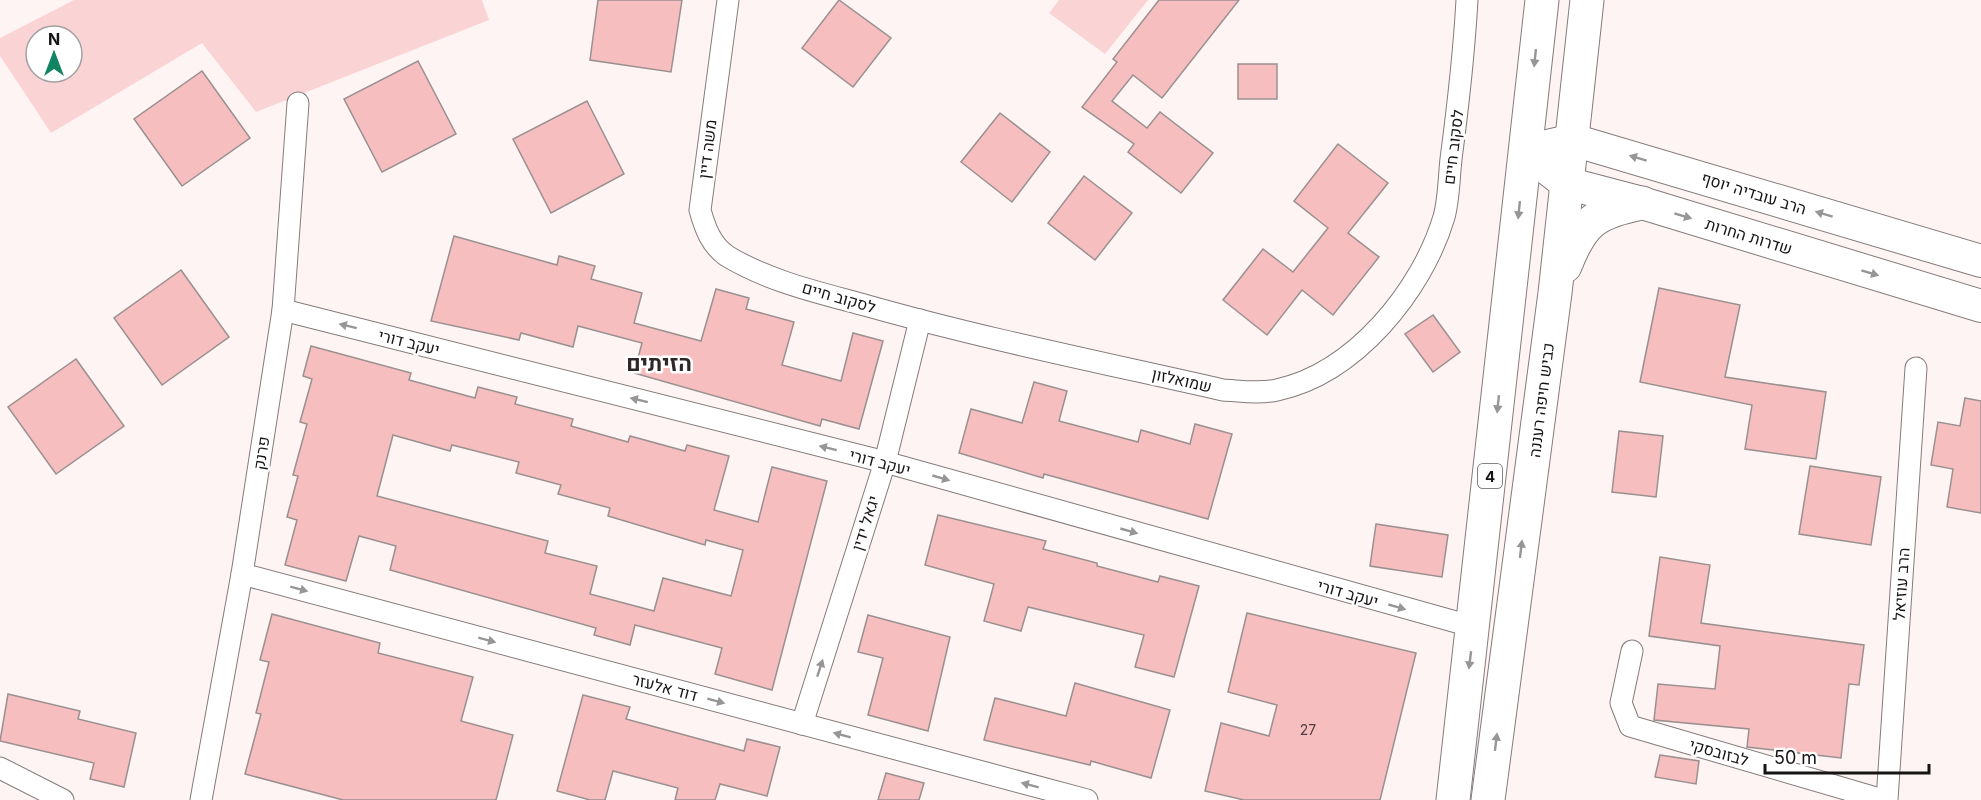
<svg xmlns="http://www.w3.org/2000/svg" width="1981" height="800" viewBox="0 0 1981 800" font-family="Inter,Heebo,sans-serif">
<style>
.green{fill:#fad4d5;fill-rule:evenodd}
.building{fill:#f7bec0;stroke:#9a9090;stroke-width:1.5;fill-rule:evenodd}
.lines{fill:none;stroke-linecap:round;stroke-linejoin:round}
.minor-casing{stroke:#847b7b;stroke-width:23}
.secondary-casing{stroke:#847b7b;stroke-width:34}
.trunk-casing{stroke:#847b7b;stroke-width:35}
.minor{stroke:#fff;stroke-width:21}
.secondary{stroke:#fff;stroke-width:32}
.trunk{stroke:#fff;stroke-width:33}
.oneway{fill:#979595}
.labels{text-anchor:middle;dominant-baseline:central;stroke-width:5;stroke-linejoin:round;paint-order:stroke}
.number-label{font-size:14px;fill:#4f3e3f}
.shield{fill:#fff;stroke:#5d5a5a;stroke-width:1.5}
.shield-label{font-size:15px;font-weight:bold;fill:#171414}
.street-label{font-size:16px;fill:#171414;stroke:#fff}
.district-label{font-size:22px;font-weight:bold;fill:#2f2727;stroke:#fff}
</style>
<rect width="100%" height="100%" fill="#fff4f4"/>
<!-- green -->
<g class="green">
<path d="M74,0h408l7,20 -233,92 -54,-69 -151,90 -51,-77v-18zM36,36h36v36h-36z"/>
<polygon points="1059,0 1148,0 1105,54 1049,13"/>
</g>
<!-- building -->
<g class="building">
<polygon points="598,0 682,0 671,72 590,60"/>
<polygon points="839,0 891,38 853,87 802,48"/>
<polygon points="1159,0 1239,0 1162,98 1133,75 1112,101 1147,128 1160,112 1213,153 1181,193 1128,152 1134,144 1082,107 1117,62 1113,59"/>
<polygon points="418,61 456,134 382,172 344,99"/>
<rect x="1238" y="64" width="39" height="35"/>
<polygon points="202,71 250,138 182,186 134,119"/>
<polygon points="587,101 624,174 551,213 513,139"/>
<polygon points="1000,113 1050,152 1012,202 961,162"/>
<polygon points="1338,144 1388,183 1348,233 1379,257 1333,315 1302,290 1267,335 1223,300 1263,249 1293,272 1328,228 1294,201"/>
<polygon points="1084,176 1132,213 1095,260 1048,223"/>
<polygon points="454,236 557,265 559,256 595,266 591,279 642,293 634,323 701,341 716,289 749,298 746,309 794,322 782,365 841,381 853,333 883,341 859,429 822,419 820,426 634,373 642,343 578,326 573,347 521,333 519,340 431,321"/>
<polygon points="181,270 229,337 162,385 114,318"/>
<polygon points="1659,288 1740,305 1725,377 1826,392 1816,459 1745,449 1752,405 1640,382"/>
<polygon points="1433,315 1460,352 1433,372 1405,334"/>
<path d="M311,346l100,27 -2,7 66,18 3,-11 39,10 -2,7 58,15 -2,7 57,16 2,-6 55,15 2,-6 42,11 -15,54 44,12 14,-55 55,14 -55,209 -57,-16 7,-26 -87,-23 -5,20 -36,-10 2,-7 -206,-58 6,-24 -37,-10 -13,45 -61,-16 12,-45 -10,-3 11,-41 -5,-1 14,-51 -7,-2 12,-43 -9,-3zM393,435l57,16 2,-6 67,17 -3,11 45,12 -3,9 52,14 -2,8 97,29 1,-5 37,10 -12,46 -68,-18 -9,33 -64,-17 7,-28 -52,-13 3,-12 -171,-45z"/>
<polygon points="76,359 124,426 56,474 8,407"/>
<polygon points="1034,382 1067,391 1059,421 1138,442 1141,430 1190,444 1195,424 1232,434 1208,519 1044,474 1043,478 959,453 971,409 1022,423"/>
<polygon points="1965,398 1981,401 1981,513 1947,507 1953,469 1931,465 1938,422 1960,426"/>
<polygon points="1619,431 1663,436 1656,497 1612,492"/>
<polygon points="1810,466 1881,477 1871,545 1799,534"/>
<polygon points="938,515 1046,541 1043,549 1097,563 1097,566 1158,582 1160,576 1199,586 1174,677 1135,667 1144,635 1028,607 1021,631 984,621 994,584 925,565"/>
<polygon points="1376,524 1448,535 1442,577 1370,566"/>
<polygon points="1660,557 1710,565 1701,623 1864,645 1859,685 1849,684 1841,758 1747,747 1749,729 1654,720 1658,684 1715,689 1720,646 1649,636"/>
<polygon points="1247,613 1416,653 1380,800 1244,800 1205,791 1221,723 1269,736 1277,705 1228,692"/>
<polygon points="272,614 380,643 378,653 473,677 461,721 513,735 496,800 343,800 245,774 261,714 256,713 269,662 260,660"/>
<polygon points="868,615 950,637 928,731 868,715 883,658 858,652"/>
<polygon points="1075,683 1170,710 1151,778 1091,761 1090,765 984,740 995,698 1066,716"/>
<polygon points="8,694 80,711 78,719 136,733 124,787 90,779 94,763 0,741"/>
<polygon points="583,695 630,707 626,719 692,737 744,751 747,739 780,747 767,796 720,784 715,800 675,800 678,788 613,771 605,800 590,800 557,791"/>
<polygon points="1660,755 1699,761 1696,784 1655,777"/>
<polygon points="886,773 924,783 919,800 878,800"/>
</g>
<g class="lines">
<!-- minor casing -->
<g class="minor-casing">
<g id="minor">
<path d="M728,0l-28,210c5,18 11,35 27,46 43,26 94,37 141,50 117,33 236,57 355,84 18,1 36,4 54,0 78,-17 145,-99 167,-173 5,-18 5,-40 7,-58 7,-53 13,-106 16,-159"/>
<polyline points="283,310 885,462 1474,627"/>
<polyline points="242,574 1087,800"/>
<polyline points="1632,651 1621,703 1630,726 1883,800"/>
<polyline points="802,724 885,462 920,320"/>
<polyline points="0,768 63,800"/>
<polyline points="201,800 242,574 283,310 298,103"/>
<polyline points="1887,800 1916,368"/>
</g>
</g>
<!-- secondary casing -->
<g class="secondary-casing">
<g id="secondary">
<polyline points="1547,146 1573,140 1981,261"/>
<polyline points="1526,152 1566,183 1642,203 1981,306"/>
</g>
</g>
<!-- trunk casing -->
<g class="trunk-casing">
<g id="trunk">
<path d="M1565,266c17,-44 30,-54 77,-63"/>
<polyline points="1453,800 1542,0"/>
<polyline points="1488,800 1555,293 1587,0"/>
</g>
</g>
<!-- minor -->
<use href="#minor" class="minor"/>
<!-- secondary -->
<use href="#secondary" class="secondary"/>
<!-- trunk -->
<use href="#trunk" class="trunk"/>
</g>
<!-- one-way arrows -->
<defs><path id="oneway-solid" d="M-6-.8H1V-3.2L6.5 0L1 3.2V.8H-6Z" transform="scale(1.5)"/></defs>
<g class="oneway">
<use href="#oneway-solid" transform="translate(1535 58) rotate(96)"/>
<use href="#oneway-solid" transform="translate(1638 158) rotate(-163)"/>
<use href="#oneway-solid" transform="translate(1519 210) rotate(96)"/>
<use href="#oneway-solid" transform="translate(1824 214) rotate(-163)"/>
<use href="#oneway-solid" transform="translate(1683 216) rotate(17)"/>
<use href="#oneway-solid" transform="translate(1870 273) rotate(17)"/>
<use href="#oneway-solid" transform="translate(348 326) rotate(-166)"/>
<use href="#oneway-solid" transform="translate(639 400) rotate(-166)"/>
<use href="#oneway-solid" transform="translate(1498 404) rotate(96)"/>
<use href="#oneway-solid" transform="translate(828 448) rotate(-166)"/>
<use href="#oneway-solid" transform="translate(941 478) rotate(16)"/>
<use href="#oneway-solid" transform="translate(1129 531) rotate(16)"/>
<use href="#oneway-solid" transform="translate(1521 549) rotate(-83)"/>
<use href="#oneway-solid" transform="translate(299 589) rotate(15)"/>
<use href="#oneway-solid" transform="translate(1397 607) rotate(16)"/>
<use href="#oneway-solid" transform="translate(487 640) rotate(15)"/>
<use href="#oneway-solid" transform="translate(1470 660) rotate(97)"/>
<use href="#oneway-solid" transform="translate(820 668) rotate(-72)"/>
<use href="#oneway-solid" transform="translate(716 701) rotate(15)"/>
<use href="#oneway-solid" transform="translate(842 735) rotate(-165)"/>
<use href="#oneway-solid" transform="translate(1496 742) rotate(-83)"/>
<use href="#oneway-solid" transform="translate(1030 785) rotate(-165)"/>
</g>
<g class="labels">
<!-- number labels -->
<g class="number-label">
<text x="1308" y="729">27</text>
</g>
<!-- shield labels -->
<rect class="shield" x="1478" y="464" width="24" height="24" rx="4.5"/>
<g class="shield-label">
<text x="1490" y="476">4</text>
</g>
<!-- street labels -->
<g class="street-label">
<text transform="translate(1453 147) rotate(-83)">לסקוב חיים</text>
<text transform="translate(707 149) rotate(-83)">משה דיין</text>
<text transform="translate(1754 193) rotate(17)">הרב עובדיה יוסף</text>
<text transform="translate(1749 236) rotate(17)">שדרות החרות</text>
<text transform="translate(839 297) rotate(16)">לסקוב חיים</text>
<text transform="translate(409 342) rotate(14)">יעקב דורי</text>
<text transform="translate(1182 380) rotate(13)">שמואלזון</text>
<text transform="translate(1541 400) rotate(-83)">כביש חיפה רעננה</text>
<text transform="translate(261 453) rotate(-81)">פרנק</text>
<text transform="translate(880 462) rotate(15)">יעקב דורי</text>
<text transform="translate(865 523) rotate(-72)">יגאל ידין</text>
<text transform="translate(1901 584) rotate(-86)">הרב עוזיאל</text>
<text transform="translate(1348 593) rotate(16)">יעקב דורי</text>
<text transform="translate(665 687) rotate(15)">דוד אלעזר</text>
<text transform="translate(1719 752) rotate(16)">לבזובסקי</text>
</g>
<!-- district labels -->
<g class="district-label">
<text x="659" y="363">הזיתים</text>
</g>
</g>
<!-- north arrow -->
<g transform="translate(54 54)"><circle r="28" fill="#ffffff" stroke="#a2a1a1" stroke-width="1.5"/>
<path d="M0-4.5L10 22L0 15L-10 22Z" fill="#128463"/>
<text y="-9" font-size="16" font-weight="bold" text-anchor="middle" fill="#171414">N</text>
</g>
<!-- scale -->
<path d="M1765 764v9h164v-9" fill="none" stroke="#171414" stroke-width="3"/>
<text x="1774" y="764" font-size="18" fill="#171414" stroke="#ffffff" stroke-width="4.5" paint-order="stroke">50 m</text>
</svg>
